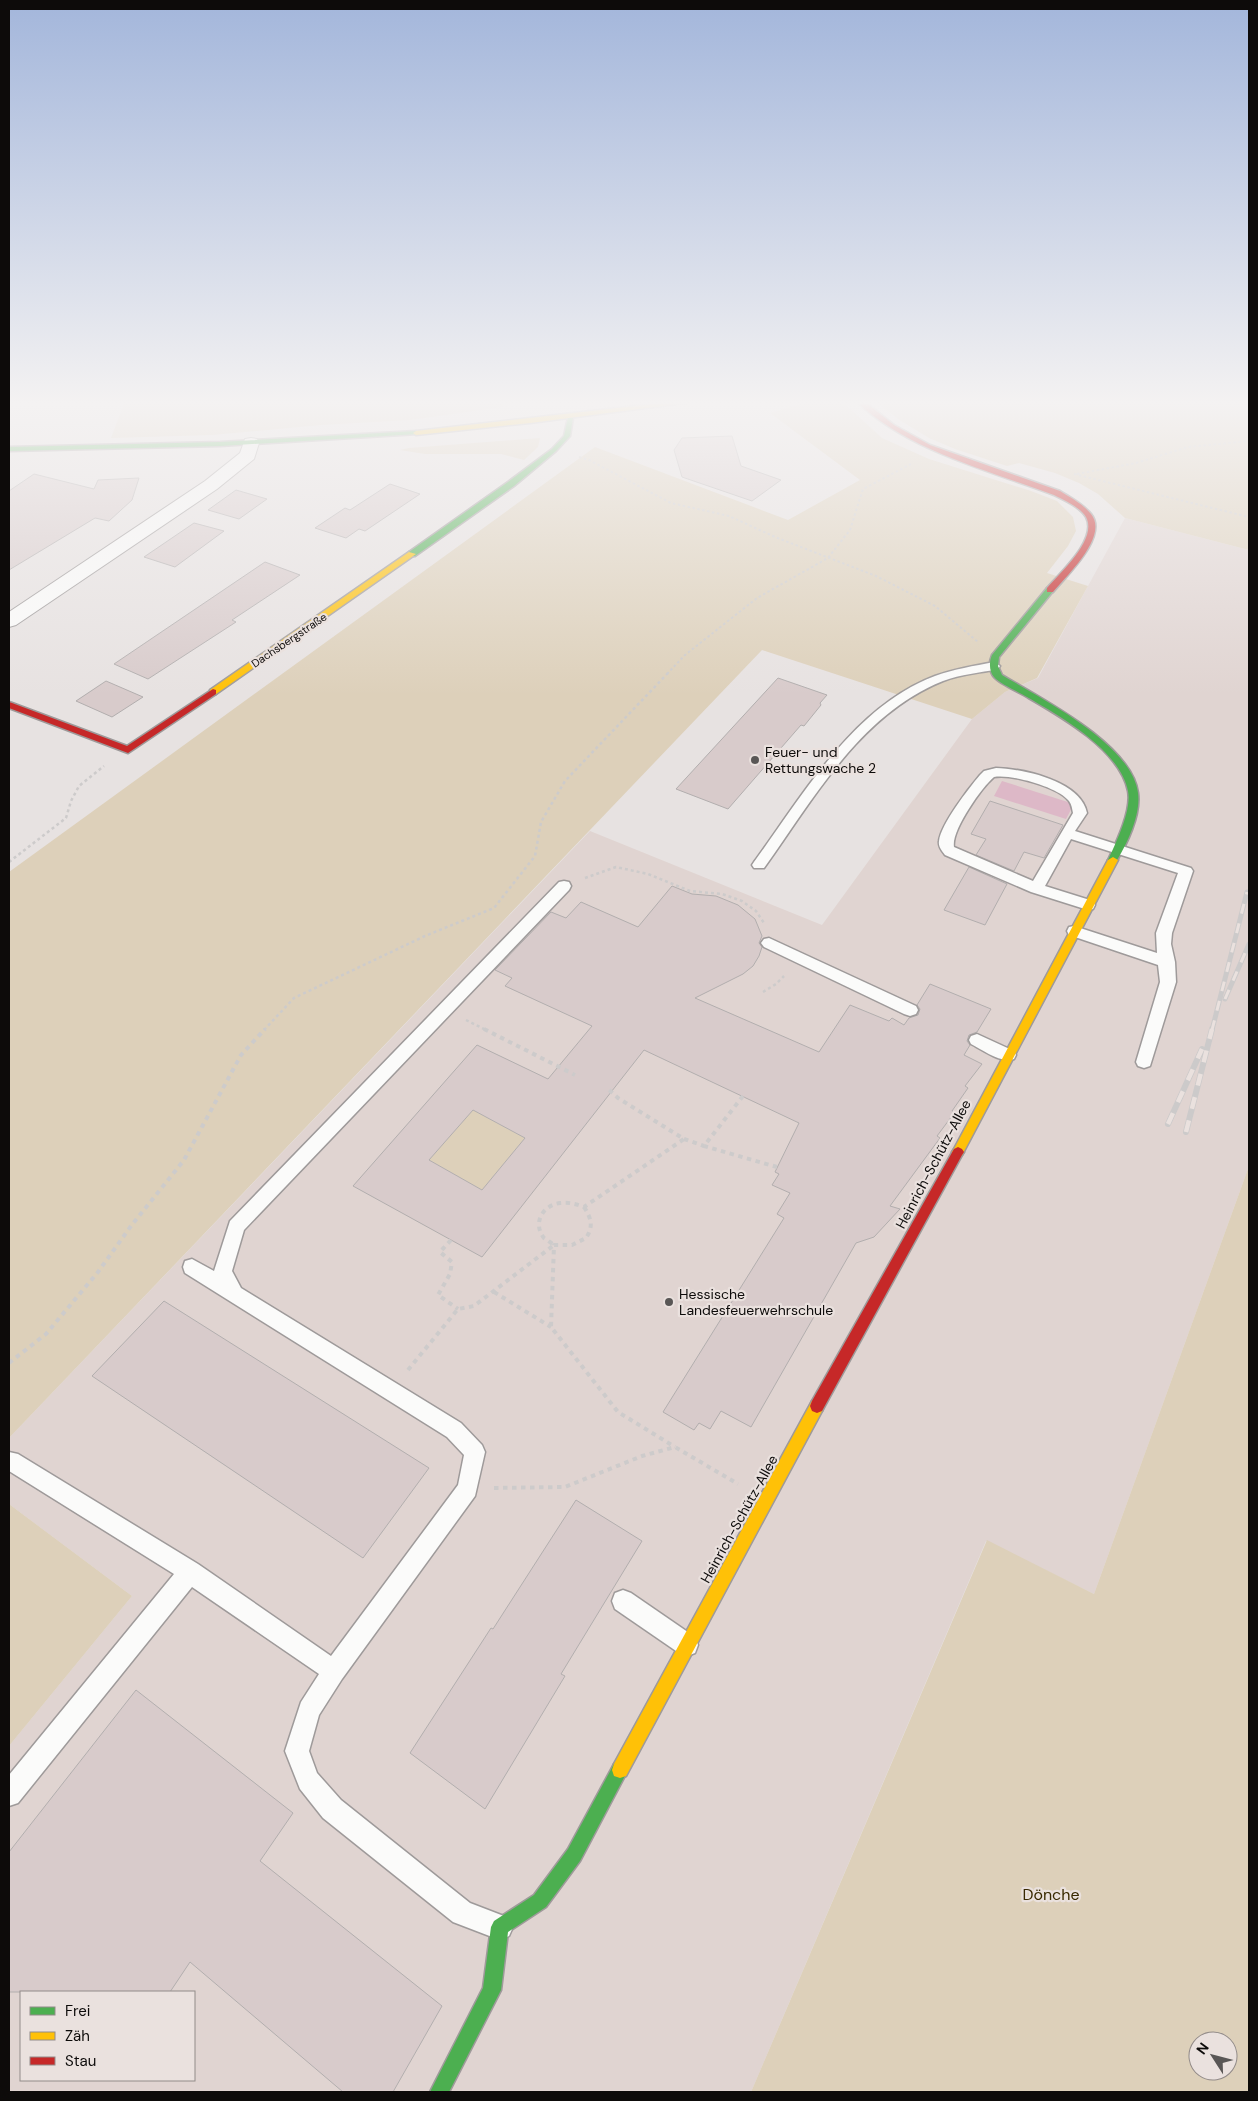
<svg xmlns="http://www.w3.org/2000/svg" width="1258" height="2101" viewBox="0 0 1258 2101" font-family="'DM Sans',sans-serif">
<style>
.built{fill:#e0d4d1;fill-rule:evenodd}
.green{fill:#ddd0ba;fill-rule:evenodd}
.water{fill:#ddb8c7}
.building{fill:#d8cbcb;stroke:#b2aeae;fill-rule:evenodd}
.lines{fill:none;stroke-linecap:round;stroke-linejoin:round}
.lane-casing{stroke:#9e9a9a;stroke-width:3}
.street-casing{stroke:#9e9a9a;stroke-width:2}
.fast-casing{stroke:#9e9a9a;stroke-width:3}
.slow-casing{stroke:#9e9a9a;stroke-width:3}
.jam-casing{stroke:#9e9a9a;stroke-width:3}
.path-far2{stroke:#cdcbcb;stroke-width:2;stroke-dasharray:2.5 2.5;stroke-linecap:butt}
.path-far1{stroke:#cdcbcb;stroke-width:2.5;stroke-dasharray:3 3;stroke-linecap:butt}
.path{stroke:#cdcbcb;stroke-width:4;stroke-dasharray:4.5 4.5;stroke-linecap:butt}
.lane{fill:#fbfbfa;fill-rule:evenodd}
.street{fill:#fbfbfa;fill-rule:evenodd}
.fast{fill:#4caf50;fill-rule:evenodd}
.slow{fill:#ffc107;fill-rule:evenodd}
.jam{fill:#c62828;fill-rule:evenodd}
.rail-far1-casing{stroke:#cccaca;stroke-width:5}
.rail-casing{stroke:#cccaca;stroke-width:6}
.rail-far1{stroke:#eae1de;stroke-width:3;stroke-dasharray:10;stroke-linecap:butt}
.rail{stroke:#eae1de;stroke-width:4.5;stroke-dasharray:12;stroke-linecap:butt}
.poi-dot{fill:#595655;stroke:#eae1de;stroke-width:2}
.labels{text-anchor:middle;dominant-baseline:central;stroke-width:4.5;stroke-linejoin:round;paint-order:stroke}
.far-street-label{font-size:11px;fill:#0d0b0a;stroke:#eae1de}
.poi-label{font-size:14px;fill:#0d0b0a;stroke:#eae1de;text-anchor:start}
.street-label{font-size:14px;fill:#0d0b0a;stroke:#eae1de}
.near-park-label{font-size:16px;fill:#382801;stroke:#eae1de}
</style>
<rect width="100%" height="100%" fill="#e7e2e1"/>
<!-- built -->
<path class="built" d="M1125,518l124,32v616l-155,428 -108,-53 -235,551h-742v-346l123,-150 -123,-92v-66l581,-607 232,94 150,-206 33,-27 33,-14zM21,1992h173v88h-173z"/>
<!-- green -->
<g class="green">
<polygon points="125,401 505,401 502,407 410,420 321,425 212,435 111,438"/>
<polygon points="812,401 839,402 847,406 882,438 929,459 1031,491 1057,501 1073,517 1076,531 1068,546 1047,573 1088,586 1037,678 1005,692 972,719 762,650 9,1438 9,872 595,447 788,520 860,480 770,413"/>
<polygon points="876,401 1249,401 1249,550 1125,518 1098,494 1079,483 1055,473 1019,463 1007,466 955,449 929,438 898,419"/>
<polygon points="540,438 538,447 524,460 501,454 425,454 400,450 409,448"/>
<polygon points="473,1110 525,1138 482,1190 429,1160"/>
<path d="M1249,1166v926h-498l236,-552 107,54zM1198,2041h30v30h-30z"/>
<polygon points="9,1504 132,1596 9,1746"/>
</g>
<!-- water -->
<polygon class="water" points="1002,781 1074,804 1066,819 994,796"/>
<!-- building -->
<g class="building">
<polygon points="732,436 741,466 781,480 752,501 682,477 674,450 682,438"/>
<polygon points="34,474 94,489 98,480 139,478 132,500 109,521 95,518 9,570 9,491"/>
<polygon points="390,484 420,494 365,531 359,529 346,538 315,528 345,508 350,510"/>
<polygon points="236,490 267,499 239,519 208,510"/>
<polygon points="194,523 224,531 175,567 144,557"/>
<polygon points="265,562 300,575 232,620 236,622 148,679 114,664"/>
<polygon points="778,678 827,695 820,703 821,705 804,726 801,725 728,809 676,789"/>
<polygon points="106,681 143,697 112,717 76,701"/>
<polygon points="990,801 1063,825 1044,858 1024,852 1014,871 976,855 986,839 971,834"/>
<polygon points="969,867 1007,884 985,925 944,910"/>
<path d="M672,886l20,8 24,2 22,9 17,14 7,17 -3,7 3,4 -3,9 -6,10 -10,8 -48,24 124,54 31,-47 39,16 3,-3 12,7 5,-7 9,-3 2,-6 -3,-4 13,-21 61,25 -14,23 -8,3 -2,6 3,4 -6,10 18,9 -17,22 3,2 -16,23 3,1 -18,24 3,2 -50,68 10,3 -26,28 -18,6 -105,184 -30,-16 -11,18 -11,-6 -5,7 -31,-18 121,-194 -7,-4 13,-21 -18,-8 7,-11 -4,-2 24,-49 -155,-73 -162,207 -129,-71 124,-141 71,34 44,-53 -87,-40 7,-8 -17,-8 56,-58 15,6 15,-16 57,25zM473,1110l52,28 -43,52 -53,-30z"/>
<polygon points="164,1301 429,1468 363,1558 92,1376"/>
<polygon points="576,1500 642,1541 561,1674 565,1676 485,1809 410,1753 491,1628 493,1629"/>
<polygon points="136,1690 293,1813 260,1861 442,2006 393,2092 343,2092 190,1962 170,1992 9,1992 9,1852"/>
</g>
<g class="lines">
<!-- lane casing -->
<g class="lane-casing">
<g id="lane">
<path d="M994,662l6,4 -2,3c-18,4 -37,5 -55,12 -83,33 -130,119 -179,187h-10l-2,-3 2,-3c49,-67 99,-155 181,-186 19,-7 39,-10 59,-14z"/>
<path d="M996,768c28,1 85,13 91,45l-12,18 116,37 2,3 -21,62 -1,11 4,18 1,20 -26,84 -6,2 -6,-2 -2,-4 24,-80 -2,-17 -89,-30 -2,-4 2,-4 5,-1 83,27 -1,-20 22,-60 -107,-34 -26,47 48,15 2,4 -2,4 -5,1 -57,-18 -86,-37c-3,-4 -7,-8 -6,-14 2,-17 30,-53 41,-66l4,-4zM994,777c18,-3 64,10 75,24 3,4 3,8 4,12l-40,68 -79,-34c-3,-16 27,-59 40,-70z"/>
<polygon points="564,881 569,882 571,886 569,890 244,1230 232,1271 241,1288 461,1423 482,1445 485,1452 475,1496 342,1679 319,1715 309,1751 317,1773 341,1800 470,1903 509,1918 513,1927 509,1936 500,1940 453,1922 323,1818 300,1789 285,1751 301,1702 319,1674 192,1587 18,1803 9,1806 9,1775 174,1574 9,1471 9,1452 18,1454 198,1564 331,1656 458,1485 464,1455 447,1437 185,1273 183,1267 185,1261 192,1259 214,1271 230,1221 559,882"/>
<polygon points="769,938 916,1006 918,1010 916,1014 910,1016 904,1014 764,947 761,943 764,939"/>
<path d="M977,1034l37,17 2,4 -2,4c-13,5 -31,-9 -43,-15l-2,-4 2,-4z"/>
<polygon points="623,1590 631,1593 695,1637 698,1645 695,1653 687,1656 679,1653 615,1609 612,1601 615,1593"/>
</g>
</g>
<!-- street casing -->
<g class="street-casing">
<polygon id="street" points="251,438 257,439 259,443 254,459 217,489 16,625 9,627 9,612 205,481 240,453 245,439"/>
</g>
<!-- fast casing -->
<g class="fast-casing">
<g id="fast">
<polygon points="568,417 573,418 570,436 556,451 514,486 415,556 409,556 409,552 508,482 552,449 564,436"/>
<polygon points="416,431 418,432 418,434 220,446 9,451 9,447 220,442"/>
<path d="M1047,588l7,2 -55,67 -1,9 4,9c38,23 130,69 136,118 3,22 -11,51 -22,69l-3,1 -5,-3c8,-17 24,-50 20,-69 -8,-41 -68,-75 -101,-94 -8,-5 -27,-13 -33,-20 -5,-6 -5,-15 -2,-22z"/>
<polygon points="620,1762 626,1764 628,1770 580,1861 546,1907 508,1932 501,1990 449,2092 430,2092 483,1988 491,1927 494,1921 534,1895 568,1849 614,1764"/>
</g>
</g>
<!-- slow casing -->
<g class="slow-casing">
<g id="slow">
<polygon points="678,401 700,401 530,423 416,435 413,433 416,431"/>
<polygon points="409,552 416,554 216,694 210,694 210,690"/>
<polygon points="1113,857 1118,860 962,1155 958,1157 954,1155 952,1152 954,1149 1108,860"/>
<polygon points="817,1399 822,1401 824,1406 822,1411 626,1776 620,1778 614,1776 612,1770 614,1764 812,1401"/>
</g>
</g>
<!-- jam casing -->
<g class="jam-casing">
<g id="jam">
<path d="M856,401h8l30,24 36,20 130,46c11,7 23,13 31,23 18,22 -24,61 -38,78h-6v-4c14,-16 51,-49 39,-71 -6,-10 -22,-17 -32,-22 -66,-25 -146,-44 -198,-94z"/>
<polygon points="213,689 216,690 216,694 128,753 9,708 9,702 12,703 127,746"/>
<polygon points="958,1147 962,1149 964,1152 962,1155 822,1411 817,1413 812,1411 810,1406 812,1401 954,1149"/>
</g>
</g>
<!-- path-far2 -->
<g class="path-far2">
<polyline points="579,457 589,460 671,503 729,516 775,537 876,576 935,606 978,642"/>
<polyline points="1074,474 1249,517"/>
<polyline points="1077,474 1136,463 1188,447 1249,441"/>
<polyline points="667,674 685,655 757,598 828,558 850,530 863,489 911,464"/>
</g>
<!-- path-far1 -->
<g class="path-far1">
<polyline points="9,862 66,818 71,801 79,786 104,766"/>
<polyline points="585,878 616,867 648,874 690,891 722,894 742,901 756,911 764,923"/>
<polyline points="763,992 776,984 784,976"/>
<polyline points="466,1020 486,1030"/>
<polyline points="264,1030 294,998 425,936 494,908 535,856 541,822 565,781 668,673"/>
</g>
<!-- path -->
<g class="path">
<polyline points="484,1029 575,1075"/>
<polyline points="743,1096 704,1146 777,1167"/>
<polyline points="684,1139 704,1146"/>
<path d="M584,1207c7,11 10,19 2,31l-14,7h-18l-3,82 67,85 57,35"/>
<polyline points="451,1240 440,1252 452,1262 450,1274 438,1295 458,1309"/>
<polyline points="494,1292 551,1327"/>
<polyline points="9,1363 46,1334 98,1272 131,1226 184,1160 241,1055 265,1029"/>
<path d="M408,1370l50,-61 16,-3 80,-61c-3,-2 -7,-5 -10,-7 -12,-15 -1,-33 16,-35 9,-1 16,1 24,4l100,-68 -66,-41 -10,-9"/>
<polyline points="494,1488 565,1487 642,1456 675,1447 738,1484"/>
</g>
<!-- lane -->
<use href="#lane" class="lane"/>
<!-- street -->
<use href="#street" class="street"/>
<!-- fast -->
<use href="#fast" class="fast"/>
<!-- slow -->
<use href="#slow" class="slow"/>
<!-- jam -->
<use href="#jam" class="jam"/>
<!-- rail-far1 casing -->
<g class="rail-far1-casing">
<g id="rail-far1">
<polyline points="1225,999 1249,944"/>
<polyline points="1212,1030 1247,892"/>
</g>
</g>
<!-- rail casing -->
<g class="rail-casing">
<g id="rail">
<polyline points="1168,1124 1202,1049"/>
<polyline points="1186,1132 1212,1029"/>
</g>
</g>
<!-- rail-far1 -->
<use href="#rail-far1" class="rail-far1"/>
<!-- rail -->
<use href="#rail" class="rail"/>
</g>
<!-- sky -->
<linearGradient id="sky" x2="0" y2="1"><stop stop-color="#a3b6db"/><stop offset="0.58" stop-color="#f4f2f2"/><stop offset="1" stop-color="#f4f2f2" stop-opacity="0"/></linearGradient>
<rect width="1258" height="695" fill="url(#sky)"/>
<!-- markers -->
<g class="poi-dot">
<circle cx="755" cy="760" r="5"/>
<circle cx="669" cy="1302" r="5"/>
</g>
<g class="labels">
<!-- far-street labels -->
<g class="far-street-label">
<text transform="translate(289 640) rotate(-34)">Dachsbergstraße</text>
</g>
<!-- poi labels -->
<g class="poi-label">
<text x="765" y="752">Feuer- und<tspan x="765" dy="16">Rettungswache 2</tspan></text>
<text x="679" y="1294">Hessische<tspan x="679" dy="16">Landesfeuerwehrschule</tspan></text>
</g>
<!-- street labels -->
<g class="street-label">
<text transform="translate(933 1164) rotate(-62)">Heinrich-Schütz-Allee</text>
<text transform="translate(739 1519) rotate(-61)">Heinrich-Schütz-Allee</text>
</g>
<!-- near-park labels -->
<g class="near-park-label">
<text x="1051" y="1894">Dönche</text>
</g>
</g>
<!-- border -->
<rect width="1258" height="2101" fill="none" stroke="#0d0b0a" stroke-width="20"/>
<!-- legend -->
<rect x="20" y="1991" width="175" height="90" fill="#eae1de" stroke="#928b89"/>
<rect x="30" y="2007" width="25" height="8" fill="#4caf50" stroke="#928b89"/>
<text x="65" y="2016" font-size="15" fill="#0d0b0a">Frei</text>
<rect x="30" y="2032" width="25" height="8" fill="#ffc107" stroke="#928b89"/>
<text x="65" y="2041" font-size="15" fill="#0d0b0a">Zäh</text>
<rect x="30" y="2057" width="25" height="8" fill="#c62828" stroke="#928b89"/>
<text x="65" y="2066" font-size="15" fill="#0d0b0a">Stau</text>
<!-- north arrow -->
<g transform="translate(1213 2056) rotate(306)"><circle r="24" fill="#eae1de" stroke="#928b89"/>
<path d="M0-4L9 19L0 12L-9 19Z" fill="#595655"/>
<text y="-8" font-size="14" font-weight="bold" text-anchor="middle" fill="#0d0b0a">N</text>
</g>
</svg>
